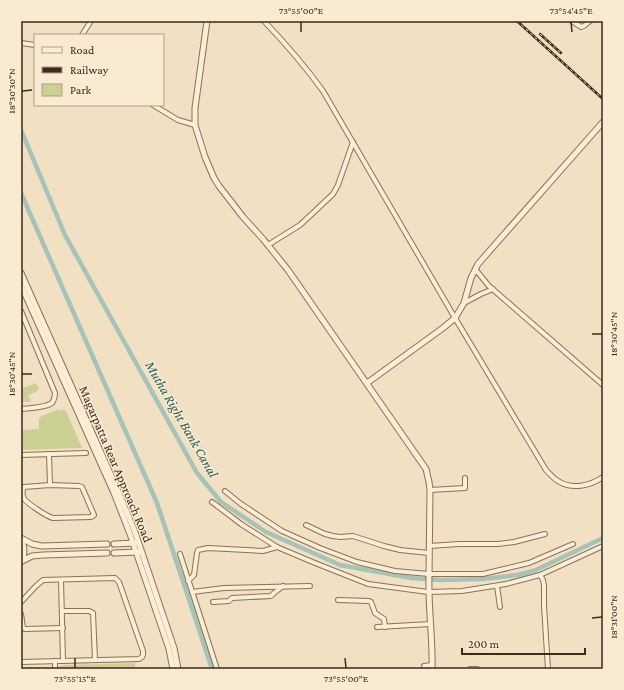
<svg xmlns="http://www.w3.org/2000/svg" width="624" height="690" viewBox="0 0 624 690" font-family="'Crimson Pro',serif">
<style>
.green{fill:#cdd095}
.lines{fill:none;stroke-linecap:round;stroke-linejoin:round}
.canal{stroke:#a5c3b8;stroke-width:4.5}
.minor-casing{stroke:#8c7058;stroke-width:6}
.tertiary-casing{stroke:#8c7058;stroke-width:7}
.minor{stroke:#fbeed6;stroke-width:4}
.tertiary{stroke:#fbeed6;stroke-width:5}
.rail-casing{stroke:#3b2a1d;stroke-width:2.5}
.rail{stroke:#f8ebd2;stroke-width:1;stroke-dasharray:3;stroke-linecap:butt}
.ticks{fill:none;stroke:#3b2a1d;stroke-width:1.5}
.labels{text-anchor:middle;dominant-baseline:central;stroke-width:3;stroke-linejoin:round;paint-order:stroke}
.street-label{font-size:13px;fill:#3b2a1d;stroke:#f8ebd2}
.water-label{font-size:14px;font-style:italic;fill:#2b5c56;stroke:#f8ebd2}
.neatline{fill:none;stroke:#3b2a1d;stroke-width:1.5}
.ticks-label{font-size:10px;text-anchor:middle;fill:#3b2a1d}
</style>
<rect width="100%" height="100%" fill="#f1e0c2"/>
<!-- green -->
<g class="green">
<polygon points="36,383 39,388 36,392 28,395 31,402 21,402 21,389"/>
<polygon points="59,409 60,411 64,409 65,411 66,411 82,448 21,450 21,430 39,429 39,418 42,416"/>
<polygon points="135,663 135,669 58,669 58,667 64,665"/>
</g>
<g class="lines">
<!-- canal -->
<g class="canal">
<polyline points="21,130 65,235 197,473 221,502 266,532 340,565 411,578 440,580 482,579 518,575 536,570 603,538"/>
<polyline points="21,193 157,503 212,669"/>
</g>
<!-- minor casing -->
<g class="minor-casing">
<g id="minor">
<path d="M264,21c21,22 41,45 59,70l132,227 91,152c4,4 7,8 12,11 14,9 32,5 45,-4"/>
<polyline points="572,21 581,27 584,26 590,21"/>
<polyline points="82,35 91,21"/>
<polyline points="21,43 35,45"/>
<polyline points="153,105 178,120 195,125"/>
<polyline points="268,245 300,225 314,212 333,194 338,185 353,142"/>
<polyline points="475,269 489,286 603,385"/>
<polyline points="464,303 481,294 493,289"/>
<path d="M21,311l34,82c0,4 -1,7 -3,10 -7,5 -23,5 -31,6"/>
<polyline points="49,454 50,485"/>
<polyline points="21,455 86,453"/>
<path d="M50,485l29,1 3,1 12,28 -3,2 -38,1c-7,-2 -23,-13 -28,-18 -3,-4 -3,-9 -1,-13z"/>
<polyline points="430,490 465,488 465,478"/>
<polyline points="225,491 241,504 282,531 320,548 357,562 395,571 429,574 483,574 529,563 573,544"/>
<polyline points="212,502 241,524 277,547 315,563 368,584 428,592 462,591 506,584 540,575 603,546"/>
<polyline points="306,525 325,534 333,536 340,537 353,536 384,546 400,550 429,553"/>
<polyline points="429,546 459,544 498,544 514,542 545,534"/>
<polyline points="180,554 217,669"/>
<polyline points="540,575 543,580 544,586 544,606 548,669"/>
<polyline points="61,580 63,661"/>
<polyline points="188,581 194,575 197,553 198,550 208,548 263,551 277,547"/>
<polyline points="497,586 500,607"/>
<polyline points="192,592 224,588 310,586"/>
<polyline points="338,600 369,601 371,602 375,613 384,619 385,627"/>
<polyline points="21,602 36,586 43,580 115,578 119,582 143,651 143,655 142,657 139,659 21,662"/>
<polyline points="213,602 229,601 232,598 271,596 274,593 283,586"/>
<polyline points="62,611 89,611 93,613 95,660"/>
<polyline points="21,614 23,628 25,629 63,628"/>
<polyline points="377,627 431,624"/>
<polyline points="55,661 55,669"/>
<polyline points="424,666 432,665"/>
<polyline points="470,669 477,669"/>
</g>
</g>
<!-- tertiary casing -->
<g class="tertiary-casing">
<g id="tertiary">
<path d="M207,21l-12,87v17l10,32 9,21 5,8 24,31 20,22 25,31 138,199 3,13 1,8 -1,87c-1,31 4,61 3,92"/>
<polyline points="21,273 118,491 135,532 174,648 178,669"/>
<polyline points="21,285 114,493 130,534 169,649 173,669"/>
<polyline points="367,383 443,328 455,318 464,303 471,278 478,264 603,122"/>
<polyline points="21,538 32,544 42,546 107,544"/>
<path d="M21,539c4,8 4,14 1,22"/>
<polyline points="114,544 135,543"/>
<polyline points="114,553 138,552"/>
<polyline points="22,561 32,556 43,555 107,553"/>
</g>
</g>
<!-- minor -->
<use href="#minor" class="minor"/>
<!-- tertiary -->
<use href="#tertiary" class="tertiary"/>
<!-- rail casing -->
<g class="rail-casing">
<g id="rail">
<polyline points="517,21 603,99"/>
<polyline points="540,34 561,53"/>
</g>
</g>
<!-- rail -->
<use href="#rail" class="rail"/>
</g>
<!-- ticks -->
<path class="ticks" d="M301,22v10M571,22l1,10M22,91l10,-1M592,334h10M22,374h10M592,618l10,-1M75,658v10M345,658l1,10"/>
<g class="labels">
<!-- street labels -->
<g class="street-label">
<text transform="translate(116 464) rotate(67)">Magarpatta Rear Approach Road</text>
</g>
<!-- water labels -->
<g class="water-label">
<text transform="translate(182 419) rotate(60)">Mutha Right Bank Canal</text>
</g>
</g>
<!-- border -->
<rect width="624" height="690" fill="none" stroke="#f8ebd2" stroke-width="44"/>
<!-- legend -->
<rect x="34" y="34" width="130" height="72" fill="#f8ebd2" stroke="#ac9e8a"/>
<rect x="42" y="47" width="20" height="6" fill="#fbeed6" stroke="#ac9e8a"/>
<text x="70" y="54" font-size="12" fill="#3b2a1d">Road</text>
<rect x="42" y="67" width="20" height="6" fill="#3b2a1d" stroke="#ac9e8a"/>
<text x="70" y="74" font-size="12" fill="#3b2a1d">Railway</text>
<rect x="42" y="84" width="20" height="12" fill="#cdd095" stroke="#ac9e8a"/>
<text x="70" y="94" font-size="12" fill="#3b2a1d">Park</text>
<!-- scale -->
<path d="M462 648v6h123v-6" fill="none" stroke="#3b2a1d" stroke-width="2"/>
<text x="468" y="648" font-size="12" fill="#3b2a1d" stroke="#f8ebd2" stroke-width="3" paint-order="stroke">200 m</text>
<rect x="22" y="22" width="580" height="646" class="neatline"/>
<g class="ticks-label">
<text x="301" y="14">73°55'00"E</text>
<text x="571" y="14">73°54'45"E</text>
<text transform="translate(11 91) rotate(-90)" y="4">18°30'30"N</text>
<text transform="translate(613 334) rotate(-90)" y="4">18°30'45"N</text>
<text transform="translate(11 374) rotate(-90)" y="4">18°30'45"N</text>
<text transform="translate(613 617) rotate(-90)" y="4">18°31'00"N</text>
<text x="75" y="682">73°55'15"E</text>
<text x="346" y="682">73°55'00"E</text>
</g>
</svg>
